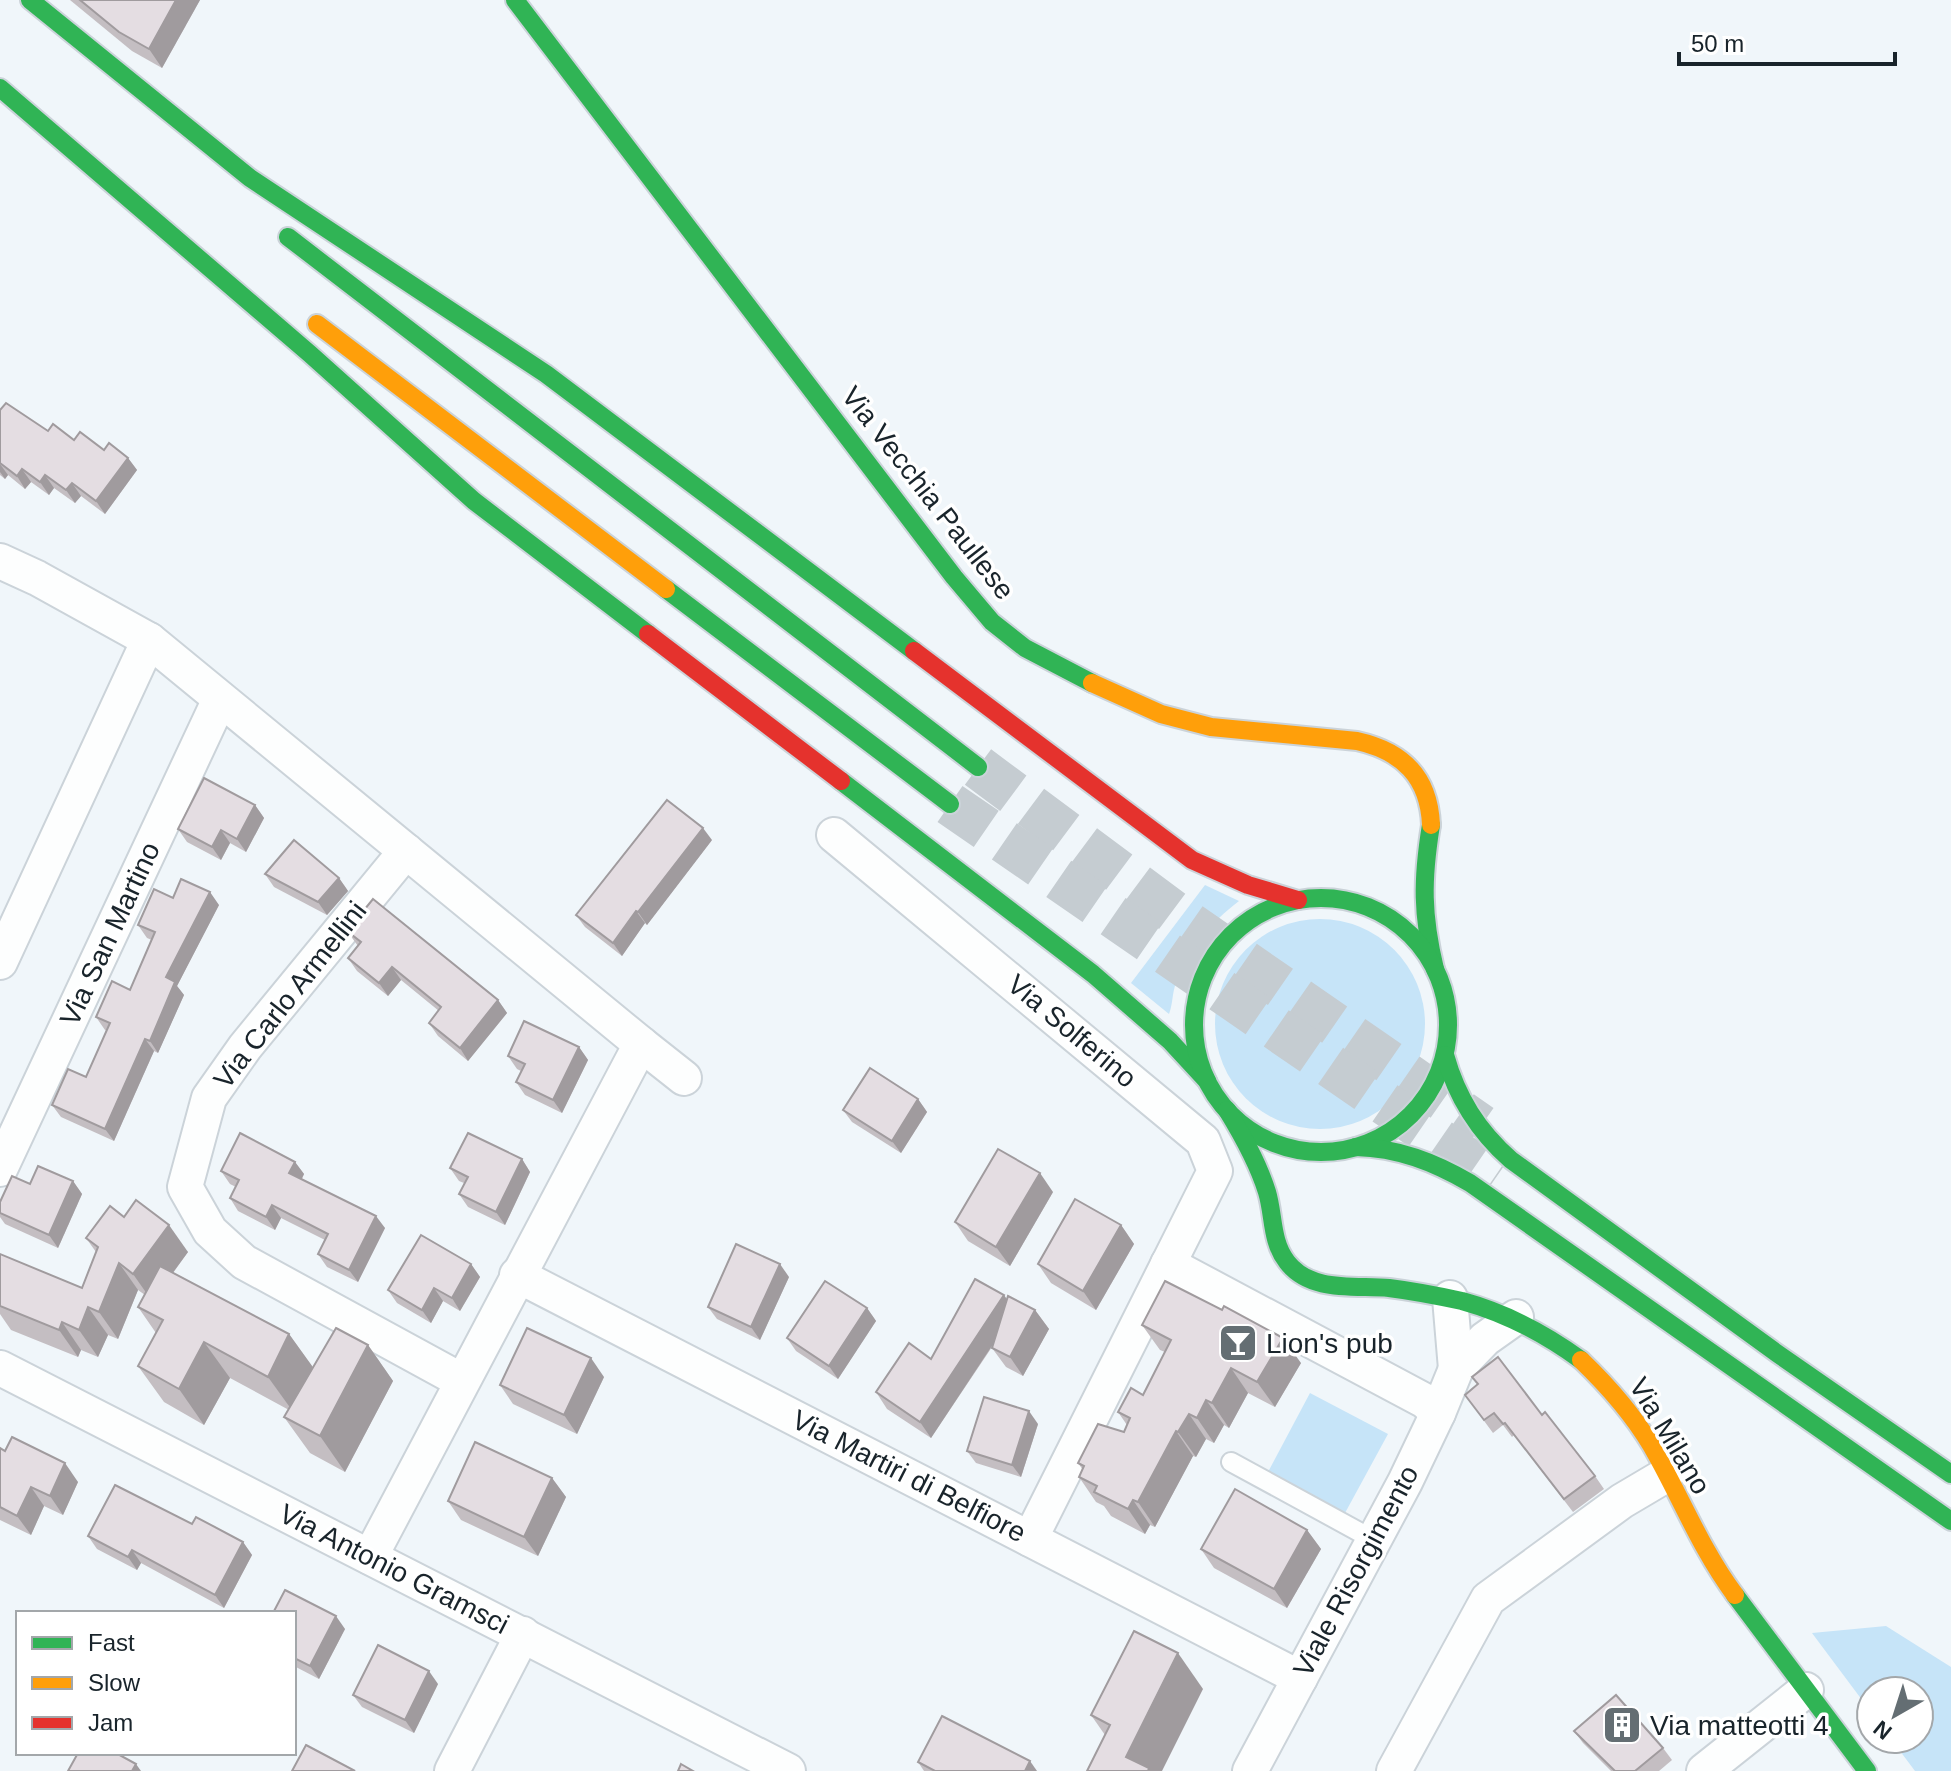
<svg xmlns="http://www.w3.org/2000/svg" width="1951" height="1771" viewBox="0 0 1951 1771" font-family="Helvetica,sans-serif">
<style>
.green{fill:#c6e4f8}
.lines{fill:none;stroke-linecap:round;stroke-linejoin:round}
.highway-tunnel{stroke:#c5ccd1;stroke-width:44;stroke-dasharray:44 22;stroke-linecap:butt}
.lane-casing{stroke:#cbd3d9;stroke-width:22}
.street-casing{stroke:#cbd3d9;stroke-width:38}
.fast-casing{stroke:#cbd3d9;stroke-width:22}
.slow-casing{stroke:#cbd3d9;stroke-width:22}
.jam-casing{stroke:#cbd3d9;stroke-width:22}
.lane{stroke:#fdfefe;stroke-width:18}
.street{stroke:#fdfefe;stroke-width:34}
.fast{stroke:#30b455;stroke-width:18}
.slow{stroke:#ff9f0a;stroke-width:18}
.jam{stroke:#e5322d;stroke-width:18}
.wall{fill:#c4bec2}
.shaded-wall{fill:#a09b9e}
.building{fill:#e4dde2;stroke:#a09b9e;stroke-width:2}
.labels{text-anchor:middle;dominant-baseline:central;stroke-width:7;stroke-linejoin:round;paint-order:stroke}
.street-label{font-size:28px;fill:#19242b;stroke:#fff}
.poi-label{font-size:28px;fill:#19242b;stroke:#fff;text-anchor:start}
</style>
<rect width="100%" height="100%" fill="#f0f6fa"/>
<!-- green -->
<g class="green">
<path d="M1205,885l34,16c-29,22 -50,47 -63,82 -4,10 -3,21 -7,31l-38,-31z"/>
<circle cx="1320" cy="1024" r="105"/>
<polygon points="1310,1393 1388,1434 1345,1513 1268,1472"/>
<polygon points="1886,1626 1951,1667 1951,1771 1915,1771 1891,1739 1919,1739 1919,1691 1871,1691 1871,1712 1812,1633"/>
</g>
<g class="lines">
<!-- highway-tunnel -->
<g class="highway-tunnel">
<polyline points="978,767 1181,918 1481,1126"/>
<polyline points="950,804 1495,1179"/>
</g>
<!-- lane casing -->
<g class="lane-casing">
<polyline id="lane" points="1231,1462 1374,1540"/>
</g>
<!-- street casing -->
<g class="street-casing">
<g id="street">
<polyline points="0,561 37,578 149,640 641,1044 370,1557"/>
<polyline points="834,835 1203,1141 1215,1171 1030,1539"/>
<polyline points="406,851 245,1047 209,1098 185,1187 210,1231 244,1262 462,1381"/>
<polyline points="0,962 149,640"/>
<polyline points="641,1044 684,1078"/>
<polyline points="0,1169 220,699"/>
<polyline points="1168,1264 1425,1401 1438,1413"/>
<polyline points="517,1275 1300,1678"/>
<polyline points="1450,1298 1456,1369"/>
<polyline points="0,1368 788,1771"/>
<polyline points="452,1771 523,1634"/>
<polyline points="1250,1771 1405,1482 1438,1413 1456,1369 1485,1339 1516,1317"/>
<polyline points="1394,1771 1488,1599 1622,1501 1666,1475"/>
<polyline points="1704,1771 1806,1690"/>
</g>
</g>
<!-- fast casing -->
<g class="fast-casing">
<g id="fast">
<polyline points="30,0 250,178 546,374 914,651"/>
<polyline points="515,0 954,577 992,622 1025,648 1092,683"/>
<polyline points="0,88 310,354 474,501 648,634"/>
<polyline points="288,237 978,767"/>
<polyline points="666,589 950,804"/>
<polyline points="841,781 1093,974 1170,1041 1207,1081"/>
<path d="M1431,825c-9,55 -9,90 4,144"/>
<circle cx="1321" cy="1025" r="127"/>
<path d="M1445,1055c12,43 33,76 66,105l267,194 173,120"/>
<path d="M1227,1110c16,26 31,53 40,82 7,23 4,50 20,70 24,31 68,23 102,26 24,3 50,8 73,13 44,12 82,32 119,59"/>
<path d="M1356,1147c42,1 78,15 114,36l481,338"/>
<polyline points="1735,1595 1867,1771"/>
</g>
</g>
<!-- slow casing -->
<g class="slow-casing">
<g id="slow">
<polyline points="317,324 666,589"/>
<path d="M1092,683l69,31 50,13 146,14c45,10 72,36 74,84"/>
<path d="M1581,1360c27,26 51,53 70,85 29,50 49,103 84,150"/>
</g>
</g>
<!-- jam casing -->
<g class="jam-casing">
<g id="jam">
<polyline points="648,634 841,781"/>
<polyline points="914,651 1192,860 1248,885 1298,900"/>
</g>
</g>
<!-- lane -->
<use href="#lane" class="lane"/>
<!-- street -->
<use href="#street" class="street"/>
<!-- fast -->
<use href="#fast" class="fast"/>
<!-- slow -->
<use href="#slow" class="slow"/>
<!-- jam -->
<use href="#jam" class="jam"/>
</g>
<!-- wall -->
<g class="wall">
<polygon points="70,0 200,0 162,68 132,51"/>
<polygon points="0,410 48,431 128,458 137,470 105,514 81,496 75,503 54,488 49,495 31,482 25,489 8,475 5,479 0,475"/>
<polygon points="255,805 264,818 246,852 230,843 221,860 187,842 178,829"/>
<polygon points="712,840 647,925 645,923 622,956 585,927 576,915"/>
<polygon points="265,874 339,878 348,891 327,915 274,887"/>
<polygon points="173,898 219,905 177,986 184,995 158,1053 154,1051 114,1141 61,1117 52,1105 86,1077 107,1031 105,1030 96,1017 130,990 152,940 147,938 138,925"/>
<polygon points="347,931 498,1000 507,1013 468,1061 438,1036 429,1023 439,1011 401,980 388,996 357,971 348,958 358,946"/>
<polygon points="579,1047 588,1060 562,1113 525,1095 516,1082 521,1071 517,1069 508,1056"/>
<polygon points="918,1099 927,1112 901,1153 852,1122 843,1110"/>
<polygon points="522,1159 530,1172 505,1225 468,1207 459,1194 464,1183 459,1181 450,1168"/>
<polygon points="295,1162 304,1174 302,1179 385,1228 358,1282 327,1267 318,1254 325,1240 281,1218 275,1230 238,1211 230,1198 236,1187 230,1184 221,1171"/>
<polygon points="73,1181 82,1194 58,1248 5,1224 0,1217 0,1202 30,1184"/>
<polygon points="1053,1192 1010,1266 968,1241 955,1222"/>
<polygon points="124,1217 188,1252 173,1273 289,1334 313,1368 368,1345 393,1381 345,1472 310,1453 284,1417 289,1410 230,1378 204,1425 164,1402 138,1366 156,1333 138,1307 145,1295 138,1290 118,1339 108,1335 98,1357 81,1350 78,1357 11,1330 0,1314 0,1254 82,1288 96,1252 86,1238"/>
<polygon points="1121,1225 1134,1244 1096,1310 1051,1283 1038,1264"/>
<polygon points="471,1264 480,1277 460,1311 443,1301 431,1323 397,1303 388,1290"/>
<polygon points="789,1277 760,1340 717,1319 708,1307"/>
<polygon points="1007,1299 1035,1310 1049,1329 1023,1376 1006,1367 992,1348 994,1344 931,1438 887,1409 876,1392 931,1359"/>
<polygon points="867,1308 876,1321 838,1379 796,1351 787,1338"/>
<polygon points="1142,1325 1301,1363 1275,1407 1248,1393 1229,1428 1224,1425 1214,1443 1206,1439 1196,1457 1193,1456 1155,1527 1150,1525 1145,1534 1111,1516 1104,1506 1096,1502 1079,1477 1083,1470 1078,1463 1124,1432 1127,1425 1118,1412 1143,1395 1165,1352 1160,1350"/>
<polygon points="604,1377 577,1434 513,1404 500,1385"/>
<polygon points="1465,1395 1542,1415 1595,1476 1604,1489 1573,1512 1514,1435 1512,1437 1503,1425 1493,1433"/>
<polygon points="1038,1424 1021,1477 976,1463 967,1451"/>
<polygon points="0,1448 78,1482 63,1515 44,1506 31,1535 0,1520"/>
<polygon points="552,1478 566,1497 538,1556 461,1520 448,1501"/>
<polygon points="192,1524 243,1542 252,1555 224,1608 141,1563 137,1570 97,1549 88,1536"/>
<polygon points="1307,1530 1321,1549 1287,1608 1214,1568 1201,1549"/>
<polygon points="294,1613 345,1629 319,1679 294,1666"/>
<polygon points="438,1684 414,1733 362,1707 353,1695"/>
<polygon points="1203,1689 1105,1735 1091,1715"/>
<polygon points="1574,1731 1663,1748 1672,1760 1659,1771 1611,1771 1583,1743"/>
<polygon points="918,1762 1037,1771 924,1771"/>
</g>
<!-- shaded-wall -->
<g class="shaded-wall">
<polygon points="176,0 200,0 162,68 149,49"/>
<polygon points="128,458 137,470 105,514 96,501"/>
<polygon points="0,464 8,475 5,479 0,472"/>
<polygon points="22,469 31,482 25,489 17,476"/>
<polygon points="45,475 54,488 49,495 40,482"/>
<polygon points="72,483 81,496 75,503 66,490"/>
<polygon points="255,805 264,818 246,852 237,839"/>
<polygon points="703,828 712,840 647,925 638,912"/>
<polygon points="221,830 230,843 221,860 212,847"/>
<polygon points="339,878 348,891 327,915 318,902"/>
<polygon points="210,892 219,905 177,986 184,995 158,1053 150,1041 166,977"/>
<polygon points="636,911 645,923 622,956 613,943"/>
<polygon points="392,967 401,980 388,996 379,983"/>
<polygon points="498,1000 507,1013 468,1061 460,1048"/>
<polygon points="145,1039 154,1051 114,1141 105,1129"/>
<polygon points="579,1047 588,1060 562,1113 553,1100"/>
<polygon points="918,1099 927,1112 901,1153 892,1141"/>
<polygon points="522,1159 530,1172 505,1225 496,1212"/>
<polygon points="295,1162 304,1174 298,1186 289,1173"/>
<polygon points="1040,1173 1053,1192 1010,1266 996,1247"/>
<polygon points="73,1181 82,1194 58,1248 49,1235"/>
<polygon points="272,1205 281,1218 275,1230 266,1217"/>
<polygon points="376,1216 385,1228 358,1282 349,1270"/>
<polygon points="169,1225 188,1252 152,1301 133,1274"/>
<polygon points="1121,1225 1134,1244 1096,1310 1083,1291"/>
<polygon points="119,1263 138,1290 118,1339 99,1312"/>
<polygon points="471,1264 480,1277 460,1311 452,1298"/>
<polygon points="780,1264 789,1277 760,1340 751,1327"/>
<polygon points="434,1288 443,1301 431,1323 422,1310"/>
<polygon points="1004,1295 1015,1311 931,1438 920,1422"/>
<polygon points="88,1307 108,1335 98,1357 79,1330"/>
<polygon points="867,1308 876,1321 838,1379 829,1366"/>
<polygon points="1035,1310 1049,1329 1023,1376 1010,1357"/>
<polygon points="62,1322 81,1350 78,1357 59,1330"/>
<polygon points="289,1334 315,1370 294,1413 268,1377"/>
<polygon points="1283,1338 1301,1363 1275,1407 1257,1382"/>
<polygon points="204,1342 230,1378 204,1425 179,1389"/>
<polygon points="368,1345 393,1381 345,1472 320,1436"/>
<polygon points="591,1358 604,1377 577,1434 564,1415"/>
<polygon points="1231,1368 1248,1393 1229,1428 1212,1403"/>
<polygon points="1206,1400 1224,1425 1214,1443 1197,1418"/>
<polygon points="1029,1411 1038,1424 1021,1477 1012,1465"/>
<polygon points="1189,1414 1206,1439 1196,1457 1178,1432"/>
<polygon points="1176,1431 1193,1456 1155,1527 1138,1502"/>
<polygon points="65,1463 78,1482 63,1515 50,1496"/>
<polygon points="552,1478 566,1497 538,1556 524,1537"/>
<polygon points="31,1487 44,1506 31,1535 17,1516"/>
<polygon points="1133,1500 1150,1525 1145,1534 1128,1509"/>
<polygon points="1307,1530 1321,1549 1287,1608 1274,1589"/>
<polygon points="243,1542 252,1555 224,1608 215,1595"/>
<polygon points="132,1550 141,1563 137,1570 128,1557"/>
<polygon points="336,1616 345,1629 319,1679 310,1666"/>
<polygon points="1178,1653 1203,1689 1162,1771 1137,1771 1126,1757"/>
<polygon points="429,1671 438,1684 414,1733 405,1720"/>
<polygon points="1030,1761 1037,1771 1025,1771"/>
<polygon points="136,1764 141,1771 132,1771"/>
</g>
<!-- building -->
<g class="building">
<polygon points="80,0 176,0 149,49 119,32"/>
<polygon points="6,403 48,431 53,424 74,440 80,432 104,450 109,443 128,458 96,501 72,483 66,490 45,475 40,482 22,469 17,476 0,463 0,410"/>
<polygon points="204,778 255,805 237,839 221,830 212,847 178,829"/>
<polygon points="667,800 703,828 638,912 636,911 613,943 576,915"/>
<polygon points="294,840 339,878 318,902 265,874"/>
<polygon points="181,879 210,892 166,977 175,982 150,1041 145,1039 105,1129 52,1105 68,1069 86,1077 110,1023 96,1017 112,981 130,990 155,932 138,925 154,889 173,898"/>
<polygon points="373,899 498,1000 460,1048 429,1023 441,1007 392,967 379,983 348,958 361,942 347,931"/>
<polygon points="524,1021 579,1047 553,1100 516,1082 525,1064 508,1056"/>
<polygon points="870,1068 918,1099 892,1141 843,1110"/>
<polygon points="240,1133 295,1162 289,1173 376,1216 349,1270 318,1254 328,1234 272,1205 266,1217 230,1198 239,1180 221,1171"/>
<polygon points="468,1133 522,1159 496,1212 459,1194 468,1177 450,1168"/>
<polygon points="998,1149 1040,1173 996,1247 955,1222"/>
<polygon points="38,1166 73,1181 49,1235 0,1213 0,1202 12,1176 30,1184"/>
<polygon points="1075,1199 1121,1225 1083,1291 1038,1264"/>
<polygon points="136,1200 169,1225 133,1274 119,1263 99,1312 88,1307 79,1330 62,1322 59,1330 0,1306 0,1254 82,1288 98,1247 86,1238 110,1206 124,1217"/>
<polygon points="421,1235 471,1264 452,1298 434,1288 422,1310 388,1290"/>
<polygon points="736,1244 780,1264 751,1327 708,1307"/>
<polygon points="160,1266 289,1334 268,1377 204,1342 179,1389 138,1366 163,1320 138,1307"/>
<polygon points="975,1279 1004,1295 920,1422 876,1392 909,1343 931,1359"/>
<polygon points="825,1281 867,1308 829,1366 787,1338"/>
<polygon points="1165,1281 1222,1310 1224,1306 1283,1338 1257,1382 1231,1368 1212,1403 1206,1400 1197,1418 1189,1414 1178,1432 1176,1431 1138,1502 1133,1500 1128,1509 1094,1492 1097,1486 1079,1477 1084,1466 1078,1463 1098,1424 1124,1432 1130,1418 1118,1412 1131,1388 1143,1395 1171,1340 1142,1325"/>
<polygon points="1008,1296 1035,1310 1010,1357 992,1348"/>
<polygon points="336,1328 368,1345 320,1436 284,1417"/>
<polygon points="527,1328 591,1358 564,1415 500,1385"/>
<polygon points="1498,1357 1542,1415 1545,1412 1595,1476 1564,1499 1505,1423 1503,1424 1494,1413 1484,1420 1465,1395 1478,1384 1472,1377"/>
<polygon points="984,1397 1029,1411 1012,1465 967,1451"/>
<polygon points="12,1437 65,1463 50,1496 31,1487 17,1516 0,1507 0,1448 5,1451"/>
<polygon points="475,1442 552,1478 524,1537 448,1501"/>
<polygon points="115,1485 192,1524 196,1517 243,1542 215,1595 132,1550 128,1557 88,1536"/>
<polygon points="1235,1489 1307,1530 1274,1589 1201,1549"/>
<polygon points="285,1590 336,1616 310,1666 294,1658 294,1613 273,1613"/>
<polygon points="1134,1631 1178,1653 1126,1757 1149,1768 1148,1771 1087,1771 1110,1725 1091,1715"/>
<polygon points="378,1645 429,1671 405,1720 353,1695"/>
<polygon points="1616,1695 1663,1748 1635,1771 1615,1771 1574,1731"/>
<polygon points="942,1716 1030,1761 1025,1771 935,1771 918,1762"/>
<polygon points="306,1745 355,1771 292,1771"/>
<polygon points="78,1753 116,1753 136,1764 132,1771 68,1771"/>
<polygon points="681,1764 693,1771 678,1771"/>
</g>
<!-- icons -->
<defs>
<g id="bar-square" transform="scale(2)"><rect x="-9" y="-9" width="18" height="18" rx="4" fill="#646e73" stroke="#fff"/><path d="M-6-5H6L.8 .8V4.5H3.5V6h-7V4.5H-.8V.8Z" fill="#fff"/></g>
<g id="building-square" transform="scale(2)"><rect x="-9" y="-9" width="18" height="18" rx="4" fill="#646e73" stroke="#fff"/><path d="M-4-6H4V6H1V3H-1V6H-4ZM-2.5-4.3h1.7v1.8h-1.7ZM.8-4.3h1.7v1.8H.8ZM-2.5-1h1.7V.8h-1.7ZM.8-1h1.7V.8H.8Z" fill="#fff"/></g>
</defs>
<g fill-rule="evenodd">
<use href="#bar-square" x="1238" y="1343"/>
<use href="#building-square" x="1622" y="1725"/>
</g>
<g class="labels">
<!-- street labels -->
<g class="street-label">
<text transform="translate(928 493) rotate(52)">Via Vecchia Paullese</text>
<text transform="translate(110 934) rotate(-65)">Via San Martino</text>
<text transform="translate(290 995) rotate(-52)">Via Carlo Armellini</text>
<text transform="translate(1072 1031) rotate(40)">Via Solferino</text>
<text transform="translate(1670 1436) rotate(59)">Via Milano</text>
<text transform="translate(909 1476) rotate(27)">Via Martiri di Belfiore</text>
<text transform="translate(394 1569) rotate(27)">Via Antonio Gramsci</text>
<text transform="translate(1356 1571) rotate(-62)">Viale Risorgimento</text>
</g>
<!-- poi labels -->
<g class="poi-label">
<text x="1266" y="1343">Lion's pub</text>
<text x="1650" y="1725">Via matteotti 4</text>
</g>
</g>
<!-- legend -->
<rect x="16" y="1611" width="280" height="144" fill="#ffffff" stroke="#a3a7aa" stroke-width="2"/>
<rect x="32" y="1637" width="40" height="12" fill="#30b455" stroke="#a3a7aa" stroke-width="2"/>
<text x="88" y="1651" font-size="24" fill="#19242b">Fast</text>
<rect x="32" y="1677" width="40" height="12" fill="#ff9f0a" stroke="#a3a7aa" stroke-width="2"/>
<text x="88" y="1691" font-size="24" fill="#19242b">Slow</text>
<rect x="32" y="1717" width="40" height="12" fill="#e5322d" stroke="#a3a7aa" stroke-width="2"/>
<text x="88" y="1731" font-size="24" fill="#19242b">Jam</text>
<!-- north arrow -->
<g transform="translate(1895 1715) rotate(219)"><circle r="38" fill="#ffffff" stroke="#a3a7aa" stroke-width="2"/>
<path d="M0-6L14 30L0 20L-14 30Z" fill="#646e73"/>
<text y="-12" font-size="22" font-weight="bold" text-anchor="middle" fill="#19242b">N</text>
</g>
<!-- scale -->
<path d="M1679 52v12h216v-12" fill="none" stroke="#19242b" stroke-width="4"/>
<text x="1691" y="52" font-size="24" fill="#19242b" stroke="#ffffff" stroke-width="6" paint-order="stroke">50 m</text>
</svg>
